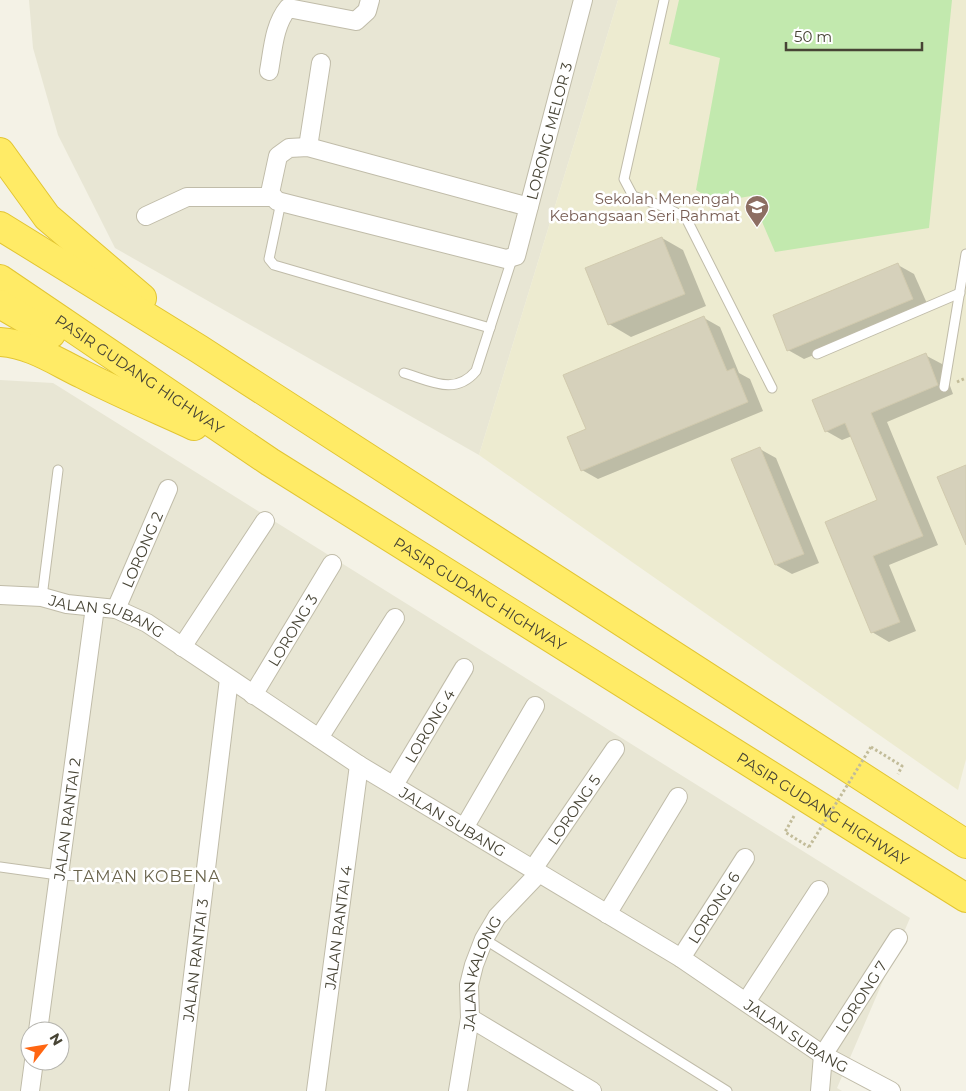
<svg xmlns="http://www.w3.org/2000/svg" width="966" height="1091" viewBox="0 0 966 1091" font-family="Montserrat,sans-serif">
<style>
.residential{fill:#e8e6d4;fill-rule:evenodd}
.education{fill:#edebd0}
.green{fill:#c2e9ae}
.shadow{fill:#0003}
.building{fill:#d6d1bb;stroke:#d1caae}
.lines{fill:none;stroke-linecap:round;stroke-linejoin:round}
.lane-casing{stroke:#c0bca9;stroke-width:11}
.street-casing{stroke:#c0bca9;stroke-width:20}
.highway-casing{stroke:#e2c532;stroke-width:30}
.path{stroke:#c2bc99;stroke-width:3;stroke-dasharray:2.5 2.5;stroke-linecap:butt}
.lane{stroke:#fff;stroke-width:9}
.street{stroke:#fff;stroke-width:18}
.highway{stroke:#ffeb66;stroke-width:28}
.path-bridge{stroke:#c2bc99;stroke-width:3;stroke-dasharray:2.5 2.5;stroke-linecap:butt}
.labels{text-anchor:middle;dominant-baseline:central;stroke-width:5;stroke-linejoin:round;paint-order:stroke}
.street-label{font-size:15px;fill:#474435;stroke:#fff}
.education-label{font-size:15px;fill:#785e54;stroke:#fff;text-anchor:end}
.neighbourhood-label{font-size:16px;letter-spacing:1px;fill:#6a644c;stroke:#fff}
</style>
<rect width="100%" height="100%" fill="#f4f2e6"/>
<!-- residential -->
<g class="residential">
<polygon points="29,0 618,0 479,455 115,248 58,135 33,48"/>
<path d="M0,380l53,3 857,535 -73,170 5,3h-842zM30,1031h30v30h-30z"/>
</g>
<!-- education -->
<polygon class="education" points="618,0 966,0 966,759 958,790 479,455"/>
<!-- green -->
<polygon class="green" points="679,0 952,0 929,228 775,252 751,196 716,202 696,190 720,58 669,44"/>
<!-- shadow -->
<g class="shadow">
<polygon points="662,238 683,250 706,306 631,337 609,324 587,269"/>
<polygon points="898,265 914,274 929,308 804,359 788,350"/>
<polygon points="704,318 720,327 739,373 750,379 763,411 598,479 582,470 587,430"/>
<polygon points="925,355 942,364 953,394 887,422 938,545 889,565 916,631 889,642 872,632 827,522 879,500 852,436 842,440 826,431"/>
<polygon points="760,449 776,458 819,563 792,574 776,565"/>
</g>
<!-- building -->
<g class="building">
<polygon points="662,237 685,294 608,325 585,268"/>
<polygon points="898,263 913,299 787,351 773,315"/>
<polygon points="704,316 727,371 734,368 748,402 581,471 567,437 586,429 563,375"/>
<polygon points="926,353 938,385 871,413 923,536 873,556 900,622 871,633 825,522 877,500 845,423 825,432 812,400"/>
<polygon points="760,447 804,554 775,565 731,459"/>
<polygon points="966,465 966,545 937,477"/>
</g>
<g class="lines">
<!-- lane casing -->
<g class="lane-casing">
<g id="lane">
<polyline points="664,0 624,179 633,196 665,207 686,218 772,388"/>
<polyline points="281,202 269,259 274,265 490,328"/>
<polyline points="817,354 960,293"/>
<path d="M404,373c27,8 51,23 72,-2l36,-112"/>
<polyline points="944,387 966,254"/>
<polyline points="42,597 58,470"/>
<polyline points="0,867 58,875 124,878"/>
<polyline points="484,939 727,1091"/>
</g>
</g>
<!-- street casing -->
<g class="street-casing">
<g id="street">
<path d="M269,71c4,-22 5,-46 19,-63l68,13 11,-10 3,-11"/>
<polyline points="308,147 321,63"/>
<path id="s1" d="M529,207l-221,-60 -19,1 -11,8 -8,37 7,8 229,58 10,-3 67,-256"/>
<polyline points="146,216 187,197 273,197"/>
<path id="s2" d="M0,595l42,2 25,7 49,5 31,14 212,142 322,193 142,97 68,36"/>
<path id="s3" d="M116,609l52,-120"/>
<polyline points="182,647 265,521"/>
<path id="s4" d="M253,695l79,-131"/>
<polyline points="319,738 395,618"/>
<path id="s5" d="M394,785l70,-117"/>
<polyline points="464,828 535,706"/>
<path id="s6" d="M533,869l82,-120"/>
<polyline points="607,914 678,797"/>
<path id="s7" d="M681,958l64,-100"/>
<polyline points="746,1002 819,890"/>
<polyline points="470,1018 592,1091"/>
<path id="s8" d="M38,1031l57,-424"/>
<polyline points="30,1091 34,1061"/>
<path id="s9" d="M179,1091l50,-412"/>
<path id="s10" d="M316,1091l43,-326"/>
<path id="s11" d="M458,1091l12,-73 -1,-33 5,-20 10,-26 13,-22 42,-44"/>
<path id="s12" d="M820,1091l3,-36 75,-117"/>
</g>
</g>
<!-- highway casing -->
<g class="highway-casing">
<g id="highway">
<polyline points="0,152 47,217 142,298"/>
<polyline points="0,226 199,349 966,844"/>
<path id="s13" d="M0,279l270,183 696,436"/>
<polyline points="0,304 51,334"/>
<path d="M0,342c31,2 55,19 82,32 37,19 75,35 112,52"/>
</g>
</g>
<!-- path -->
<g class="path">
<polyline points="957,382 966,378"/>
<polyline points="871,747 902,766 898,774"/>
<polyline points="794,816 785,832 809,847"/>
</g>
<!-- lane -->
<use href="#lane" class="lane"/>
<!-- street -->
<use href="#street" class="street"/>
<!-- highway -->
<use href="#highway" class="highway"/>
<!-- path-bridge -->
<polyline class="path-bridge" points="809,847 871,747"/>
</g>
<!-- icons -->
<defs>
<g id="school-pin" transform="scale(1.25)"><path d="M0 17L-7.5 6A9.5 9.5 0 1 1 7.5 6Z" fill="#8d6e63" stroke="#fff"/><path d="M0-5L7-2L0 1L-7-2ZM-4 1L0 2.5L4 1V4Q0 6-4 4Z" fill="#fff"/></g>
</defs>
<g fill-rule="evenodd">
<use href="#school-pin" x="757" y="207"/>
</g>
<g class="labels">
<!-- street labels -->
<g class="street-label">
<text stroke="none"><textPath href="#s1" startOffset="686">LORONG MELOR 3</textPath></text>
<text stroke="none"><textPath href="#s13" startOffset="169">PASIR GUDANG HIGHWAY</textPath></text>
<text stroke="none"><textPath href="#s3" startOffset="65">LORONG 2</textPath></text>
<text stroke="none"><textPath href="#s13" startOffset="574">PASIR GUDANG HIGHWAY</textPath></text>
<text stroke="none"><textPath href="#s2" startOffset="110">JALAN SUBANG</textPath></text>
<text stroke="none"><textPath href="#s4" startOffset="76">LORONG 3</textPath></text>
<text stroke="none"><textPath href="#s5" startOffset="69">LORONG 4</textPath></text>
<text stroke="none"><textPath href="#s6" startOffset="72">LORONG 5</textPath></text>
<text stroke="none"><textPath href="#s13" startOffset="979">PASIR GUDANG HIGHWAY</textPath></text>
<text stroke="none"><textPath href="#s8" startOffset="214">JALAN RANTAI 2</textPath></text>
<text stroke="none"><textPath href="#s2" startOffset="516">JALAN SUBANG</textPath></text>
<text stroke="none"><textPath href="#s7" startOffset="60">LORONG 6</textPath></text>
<text stroke="none"><textPath href="#s10" startOffset="165">JALAN RANTAI 4</textPath></text>
<text stroke="none"><textPath href="#s9" startOffset="132">JALAN RANTAI 3</textPath></text>
<text stroke="none"><textPath href="#s11" startOffset="121">JALAN KALONG</textPath></text>
<text stroke="none"><textPath href="#s12" startOffset="106">LORONG 7</textPath></text>
<text stroke="none"><textPath href="#s2" startOffset="921">JALAN SUBANG</textPath></text>
</g>
<!-- education labels -->
<g class="education-label">
<text x="740" y="198">Sekolah Menengah<tspan x="740" dy="17">Kebangsaan Seri Rahmat</tspan></text>
</g>
<!-- neighbourhood labels -->
<g class="neighbourhood-label">
<text x="147" y="876">TAMAN KOBENA</text>
</g>
</g>
<!-- north arrow -->
<g transform="translate(45 1046) rotate(59)"><circle r="24" fill="#ffffff" stroke="#b5b4ae"/>
<path d="M0-4L9 19L0 12L-9 19Z" fill="#ff6612"/>
<text y="-8" font-size="14" font-weight="bold" text-anchor="middle" fill="#474435">N</text>
</g>
<!-- scale -->
<path d="M786 42v8h136v-8" fill="none" stroke="#474435" stroke-width="2.5"/>
<text x="794" y="42" font-size="15" fill="#474435" stroke="#ffffff" stroke-width="4" paint-order="stroke">50 m</text>
</svg>
